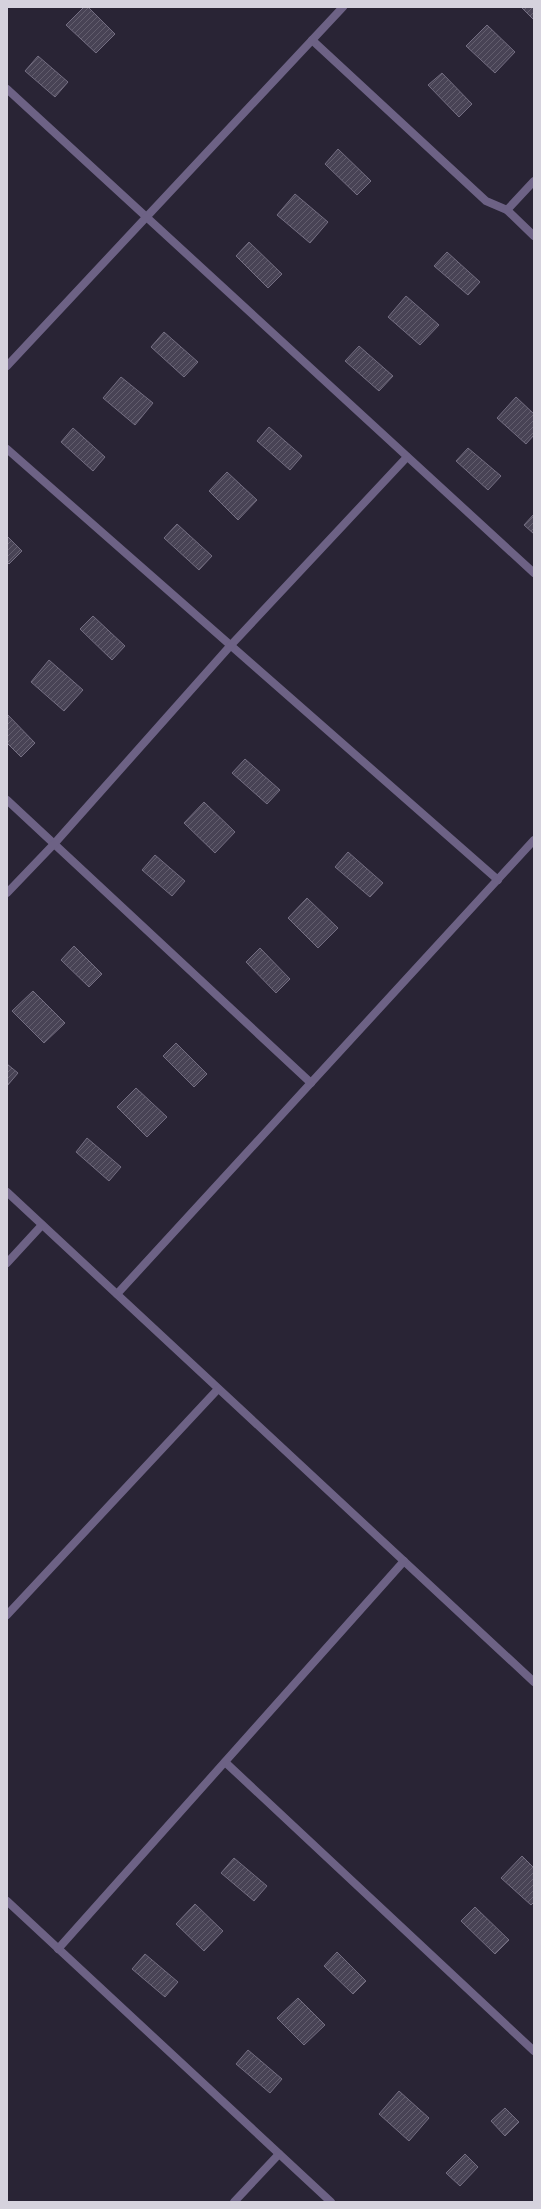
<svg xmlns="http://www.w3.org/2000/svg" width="541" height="2209" viewBox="0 0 541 2209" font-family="'Titillium Web',sans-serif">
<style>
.building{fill:url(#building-hatch);stroke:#746e82}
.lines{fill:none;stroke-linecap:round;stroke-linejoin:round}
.minor{stroke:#6d6285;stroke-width:8}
</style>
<defs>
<pattern id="building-hatch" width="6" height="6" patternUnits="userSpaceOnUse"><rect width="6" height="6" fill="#484355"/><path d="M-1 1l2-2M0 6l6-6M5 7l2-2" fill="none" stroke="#625d6d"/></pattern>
</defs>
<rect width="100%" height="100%" fill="#292435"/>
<!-- building -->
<g class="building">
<polygon points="84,7 88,7 115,34 96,53 66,25"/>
<polygon points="521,7 534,7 534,20"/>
<polygon points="487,25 515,52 495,73 466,46"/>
<polygon points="38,56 68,82 55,97 25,71"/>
<polygon points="442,73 472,104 459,117 428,85"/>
<polygon points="338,149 371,181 357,195 325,164"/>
<polygon points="295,194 328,222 310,243 277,215"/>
<polygon points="249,242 282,274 268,288 236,256"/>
<polygon points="447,252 480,282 468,295 434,266"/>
<polygon points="406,296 439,325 420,345 388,317"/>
<polygon points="164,332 198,362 184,377 151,347"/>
<polygon points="359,346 393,376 379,391 345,361"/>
<polygon points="121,377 153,403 135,425 103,398"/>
<polygon points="516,397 534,414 534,435 526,444 497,418"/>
<polygon points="269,427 302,456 290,470 257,441"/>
<polygon points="73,428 105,457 93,471 61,442"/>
<polygon points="468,448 501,476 488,490 456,461"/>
<polygon points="227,472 257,500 238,520 209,491"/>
<polygon points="534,514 534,534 524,525"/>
<polygon points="177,524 212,556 199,570 164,538"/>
<polygon points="7,536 22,551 9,564 7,562"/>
<polygon points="93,616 125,646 112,660 80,629"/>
<polygon points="49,660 83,690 64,711 31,682"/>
<polygon points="7,714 35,743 21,757 7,743"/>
<polygon points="245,759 280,790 267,804 232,773"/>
<polygon points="204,802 235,832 215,853 184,823"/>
<polygon points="348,852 383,883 370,897 335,867"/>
<polygon points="155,855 185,881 172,896 142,870"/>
<polygon points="307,898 338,928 318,948 288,918"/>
<polygon points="74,946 102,974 89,987 61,960"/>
<polygon points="260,948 290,979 276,993 246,962"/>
<polygon points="33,991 65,1023 44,1043 12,1011"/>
<polygon points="176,1043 207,1074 194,1087 163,1056"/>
<polygon points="7,1064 18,1073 7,1086"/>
<polygon points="136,1088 167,1117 147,1137 117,1107"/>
<polygon points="87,1138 121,1167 109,1181 76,1152"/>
<polygon points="522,1856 534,1868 534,1902 531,1905 501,1878"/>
<polygon points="234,1858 267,1886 254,1901 221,1873"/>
<polygon points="195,1904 223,1931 204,1951 176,1924"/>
<polygon points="475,1907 509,1940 495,1954 461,1921"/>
<polygon points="337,1952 366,1981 353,1994 324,1966"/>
<polygon points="145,1954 178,1982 165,1997 132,1969"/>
<polygon points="298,1998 325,2025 304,2045 277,2018"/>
<polygon points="248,2050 282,2079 270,2093 236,2064"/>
<polygon points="399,2091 429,2118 409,2141 379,2114"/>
<polygon points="505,2108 519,2122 505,2136 491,2121"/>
<polygon points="465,2154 478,2167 460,2186 446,2173"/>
</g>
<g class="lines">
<!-- minor -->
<g class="minor">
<polyline points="312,40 486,201 507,210 534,236"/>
<polyline points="7,89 534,573"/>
<polyline points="507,210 534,181"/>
<polyline points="7,366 343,7"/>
<polyline points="7,449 498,880"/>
<polyline points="7,800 311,1083"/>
<polyline points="7,893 54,844 231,645 407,457"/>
<polyline points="7,1192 534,1682"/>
<polyline points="7,1263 42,1225"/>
<polyline points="117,1294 534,840"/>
<polyline points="7,1615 218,1389"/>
<polyline points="225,1762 534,2051"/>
<polyline points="7,1901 331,2202"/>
<polyline points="58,1949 404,1561"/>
<polyline points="234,2202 279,2154"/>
</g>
</g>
<!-- border -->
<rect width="541" height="2209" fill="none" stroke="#d5d2dd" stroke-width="16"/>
</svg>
